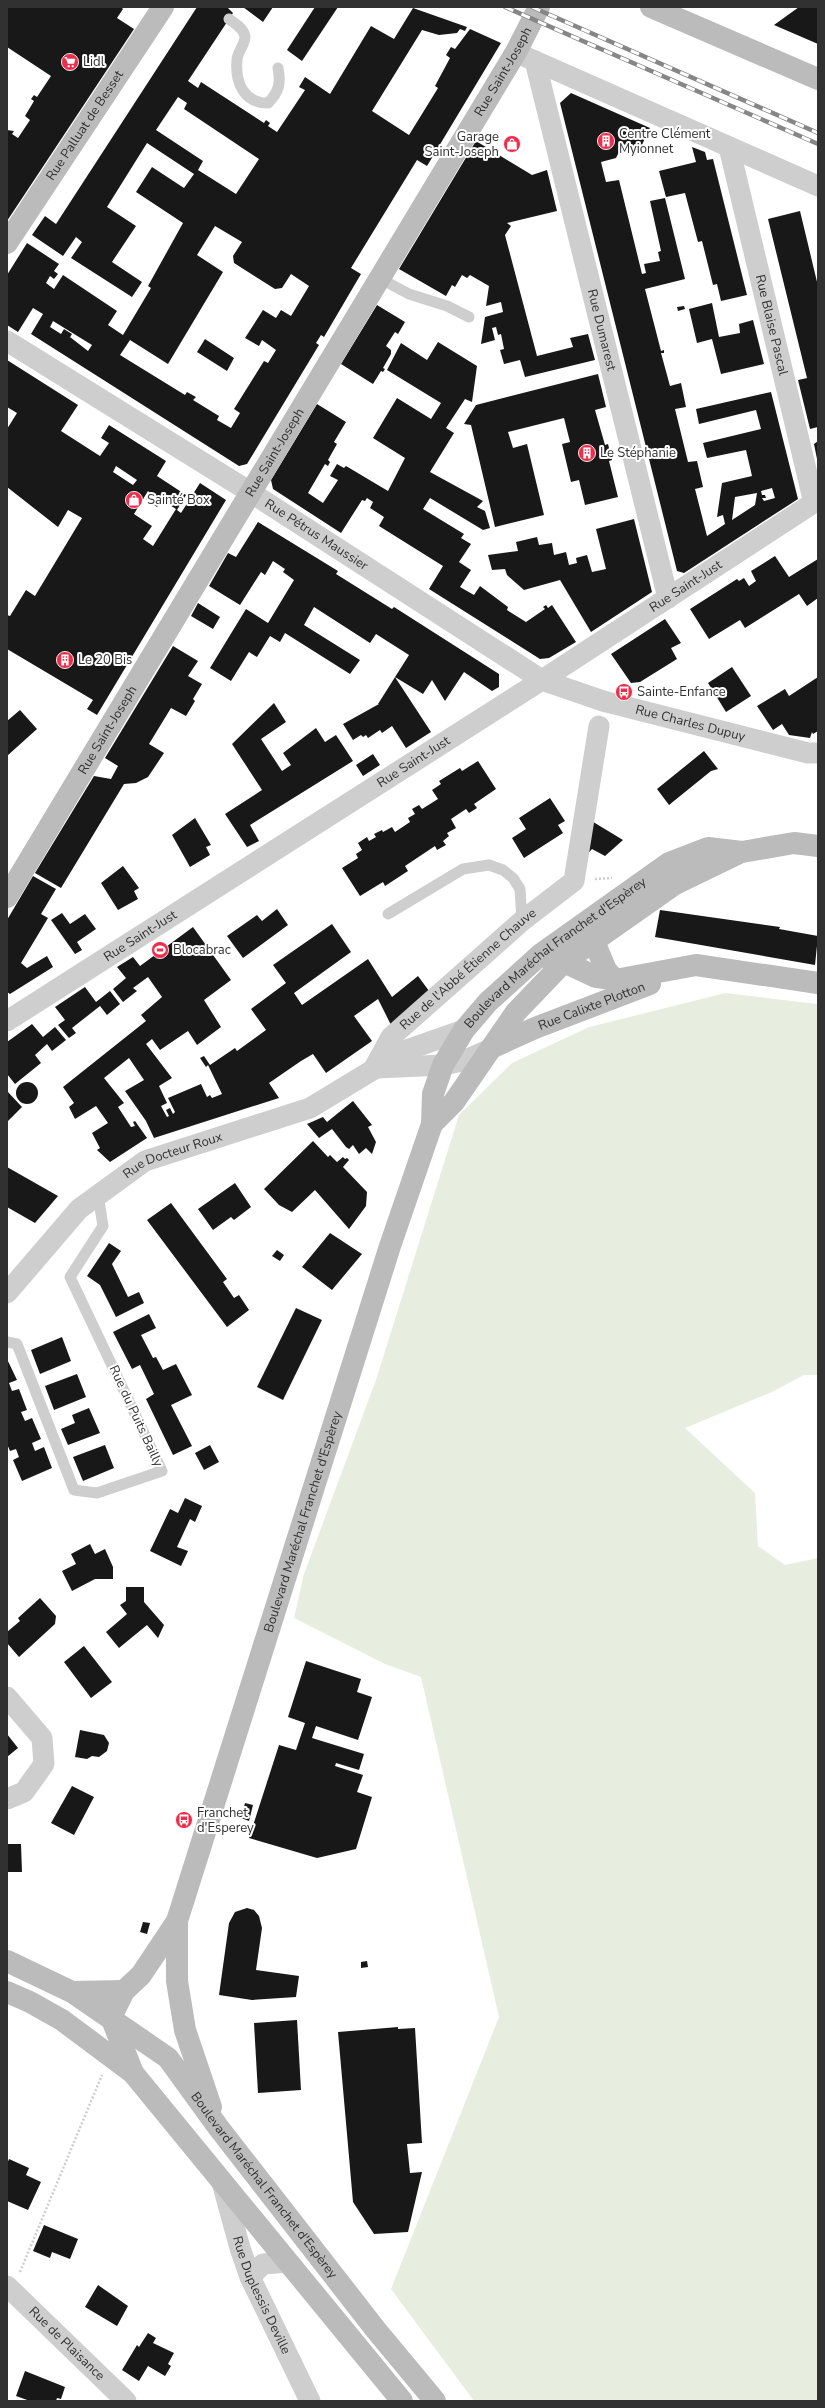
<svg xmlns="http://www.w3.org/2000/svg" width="825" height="2408" viewBox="0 0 825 2408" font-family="'Nunito Sans',sans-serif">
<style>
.green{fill:#e8eedf}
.building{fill:#181818;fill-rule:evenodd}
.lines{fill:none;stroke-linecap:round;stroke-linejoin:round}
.path{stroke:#cecece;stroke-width:2.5;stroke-dasharray:2 2;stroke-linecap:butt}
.lane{stroke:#cecece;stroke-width:11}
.street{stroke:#cecece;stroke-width:21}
.secondary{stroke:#bbb;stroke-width:22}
.rail-casing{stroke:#868686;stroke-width:4.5}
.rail{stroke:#fff;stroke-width:3;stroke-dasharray:9;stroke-linecap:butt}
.labels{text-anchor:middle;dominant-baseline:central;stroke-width:4;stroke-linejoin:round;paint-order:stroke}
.poi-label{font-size:13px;fill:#313131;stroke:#fff;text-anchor:start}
.street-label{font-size:13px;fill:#313131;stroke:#fff}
</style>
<rect width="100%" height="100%" fill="#fff"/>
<!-- green -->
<polygon class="green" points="725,993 818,1004 818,1375 804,1375 772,1392 685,1428 755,1493 758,1546 785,1565 818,1558 818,2401 474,2401 391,2289 499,2017 421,1677 385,1664 294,1618 304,1574 376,1380 459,1115 512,1063 589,1027"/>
<!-- building -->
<g class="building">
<polygon points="7,7 121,7 123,9 117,18 134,29 7,221 7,130 14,131 12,134 18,138 30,120 25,116 34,101 31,99 34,95 37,97 51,76 7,47"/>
<path d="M197,7h30l6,6 -45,68 10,7 3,-6 63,41 2,-3 4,3 -2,3 9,6 28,-42 -6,-3 6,-10 25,17 41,-68 23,13 19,-31 54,19 -2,4 -5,-2 -3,4 -18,2 -17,-5 -50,81 37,24 29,-47 -3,-2 15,-28 -4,-3 5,-8 4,2 15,-20 31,14 -74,123 -10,-6 -66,108 10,6 -37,63 -3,-2 -5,8 3,2 -72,119 -8,2 -208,-132 12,-20 -10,-6 -15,24 -11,-7v-50l20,-32 32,21 -5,7 4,3 -4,5 -4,-3 -4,7 8,6 9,-14 54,36 -9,14 15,10 28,-47 -3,-2 35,-63 -47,-31 16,-25 32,21 10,-14 -47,-31 -40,64 29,19 -24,36 30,20 -10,15 -61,-39 11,-16 -6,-5 -13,19 -31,-21 13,-19 11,8zM178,97l9,6 -3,6 75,50 -23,35 -38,-24 5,-9 -47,-31zM215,226l27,16 -9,14 1,7 41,26 7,-1 9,-14 18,12 -18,30 -10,-6 -5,8 -13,-8 -18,28 14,8 3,-6 14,10 -8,13 -4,-2 -30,48 6,4 -9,15 -14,-8 2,-4 -26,-16 3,-3 -9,-5 -2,3 -65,-40 10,-15 38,24 55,-92 -26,-17zM53,321l39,24 -4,6 -18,-14 -1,2 3,-5 -8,-5 -3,5 -11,-7z"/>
<polygon points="243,7 273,7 263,22"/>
<polygon points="315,7 338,7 302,61 287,50"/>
<polygon points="799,7 818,7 818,44 774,25"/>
<path d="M571,93l79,35 -11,23 -16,-7 -7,14 -15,4 5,20 13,-2 23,94 4,-1 -2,-9 16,-3 -2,-9 3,-1 -11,-50 15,-3 20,81 -40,10 16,62 3,-1v3h-3l9,33 11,-3 5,24 -11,2 13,53 9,-1 6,26 -8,2 12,47 18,-12 -2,-9 -6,2 5,-34 30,-7 -6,-26 -39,8 -4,-15 58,-14 -5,-19 -57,14 -3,-15 75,-17 27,107 -114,74 -7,-2 -117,-468zM772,488l3,10 -11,3 -2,-3h4l-1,-3h-3l-1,-4zM757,493l-2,12 -23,15 3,-23z"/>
<polygon points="476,141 532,175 547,170 557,211 507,223 511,226 505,235 537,356 573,347 570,338 588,334 595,360 525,377 520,360 504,364 500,350 504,349 501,334 498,335 496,327 492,328 495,340 481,344 485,317 503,312 501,302 486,306 489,286 470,275 467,278 462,275 455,287 452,285 446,296 399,269"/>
<polygon points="692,147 705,152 707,160 713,159 747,295 721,301 717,284 713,285 702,241 698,242 685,193 666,197 659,171 696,162"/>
<polygon points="800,211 818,286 818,427 810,429 798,380 812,377 807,378 768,219"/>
<polygon points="712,303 719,337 740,333 739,324 753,320 764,364 721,374 712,339 697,343 689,309"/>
<polygon points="377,305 405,322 398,334 395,332 386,346 391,350 391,354 383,368 385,369 383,372 381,371 373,384 341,364"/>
<polygon points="684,306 685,309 678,311 677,307"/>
<polygon points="205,339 234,358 227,371 197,352"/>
<polygon points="438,342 477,366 472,402 465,399 446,428 454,433 430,472 483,501 477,507 485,511 490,528 483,530 430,498 423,509 464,534 461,538 471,544 459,562 471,570 460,587 474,595 480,586 508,607 507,610 526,622 545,609 543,607 546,605 548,608 552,605 576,642 549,658 540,659 429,589 443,566 379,526 384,517 370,508 373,502 367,498 365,501 362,500 341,533 273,489 271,480 317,404 346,422 334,442 337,444 328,460 330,462 328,466 325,464 308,493 323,503 338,480 330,476 337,464 344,468 346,466 388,491 405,458 373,438 397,398 431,419 441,403 387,370 401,343 427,360"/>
<path d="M7,360l71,45 -17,26 39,25 9,-13 -8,-5 8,-13 57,36 -9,15 29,19 -9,15 4,3 19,-30 26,17 -129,215 -10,-6 6,-9 -86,-51v-34l3,1 16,-26 9,6 47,-78 -14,-8 -10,17 -51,-40v-58l10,-16 -10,-6zM116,466l21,14 -4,5 -20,-13zM148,491l2,2 -4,6 11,8 5,-7 14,9 -23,37 -10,-7 9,-13 -18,-12z"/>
<polygon points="598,374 606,407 595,410 605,445 608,444 612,460 609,461 618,497 585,505 579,480 571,482 562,444 570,442 564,418 508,432 513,448 527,444 544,515 495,527 471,425 464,424 476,405"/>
<polygon points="818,441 818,459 817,459 814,444"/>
<polygon points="634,519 652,592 591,632 560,580 524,590 507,575 505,569 492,570 488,555 518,551 516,542 537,537 539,545 552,543 554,555 566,552 569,565 577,563 576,558 587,555 592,572 606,569 596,529"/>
<polygon points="258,522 338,571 336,574 392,609 394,607 499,674 499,687 492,691 464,672 445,701 432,680 423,694 395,677 431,732 406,748 392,726 382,733 380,730 368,738 366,735 363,737 361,735 353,740 343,724 379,704 378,704 409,655 376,634 370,643 314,607 304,625 360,660 350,674 285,633 280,642 270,636 257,657 249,652 231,681 210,668 246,609 268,623 294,580 283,572 285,569 273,561 265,575 261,572 240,605 209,586 228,553 236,557"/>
<polygon points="775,556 789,577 818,559 818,598 807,606 799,594 745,628 740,620 709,639 690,609 737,579 739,581 744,578 749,586 756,581 751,571"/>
<polygon points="198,603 220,617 213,629 191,616"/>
<polygon points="665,619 681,643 671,648 677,659 640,682 631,683 611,654"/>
<polygon points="173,646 198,661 188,676 202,684 193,699 195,701 186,716 171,708 149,744 164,753 148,777 136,783 124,784 61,888 35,873 94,776 111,779 118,766 105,758"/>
<polygon points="732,667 751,696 726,712 708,683"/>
<polygon points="818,677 818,731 813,734 812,732 810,738 789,735 782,724 773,730 757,706 785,689 789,696"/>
<polygon points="274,703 286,722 261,739 282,771 291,765 283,753 316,728 325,742 336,735 353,761 250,825 259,841 247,847 225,814 262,790 232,744"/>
<polygon points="20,710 37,729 7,756 7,721"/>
<polygon points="704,751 718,769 711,771 669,805 657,789"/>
<polygon points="373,754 380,765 363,776 356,765"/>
<polygon points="478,761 496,789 474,804 477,808 469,813 466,809 451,819 456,828 447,833 449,836 443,841 446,845 437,850 435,846 405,866 408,871 385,886 383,882 360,896 342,868 358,858 356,854 362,850 358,843 367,837 369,841 376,837 374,834 382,830 383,832 392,827 395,832 410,822 408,818 415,814 412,809 419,805 422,809 438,799 432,790 441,784 439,781 460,768 462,771"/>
<polygon points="550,798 565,821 558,825 563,833 524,858 512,838 526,829 519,818"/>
<polygon points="195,818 211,845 206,847 210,855 190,867 172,835"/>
<polygon points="590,820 623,840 605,856 592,849 584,858"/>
<polygon points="123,866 139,888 134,891 138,899 118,910 101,883"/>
<polygon points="33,876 56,889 41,914 48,918 21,963 27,968 47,956 53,967 10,994 7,992 7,920"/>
<polygon points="277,909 288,925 243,958 227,936 257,915 262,921"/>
<polygon points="660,910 780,927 779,929 818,936 815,965 655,937"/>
<polygon points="62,913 70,924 85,914 96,929 77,942 82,950 75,954 51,920"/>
<polygon points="332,924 351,952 294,993 302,1005 368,959 392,997 418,976 432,995 392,1027 378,999 354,1016 372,1041 326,1073 313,1054 301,1061 269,1083 279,1098 154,1138 146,1121 125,1091 144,1080 129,1058 104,1078 124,1103 118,1107 131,1127 135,1126 133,1122 135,1121 147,1138 110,1162 97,1150 100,1148 92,1133 108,1123 96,1106 75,1119 69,1107 74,1103 63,1087 146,1021 141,1015 162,997 148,977 133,988 137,991 123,1002 113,989 126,978 117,967 133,957 140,966 193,927 231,980 204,1000 221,1027 197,1045 188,1031 160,1050 152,1039 146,1044 172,1078 159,1086 167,1103 161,1106 167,1117 169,1116 166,1110 170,1108 173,1114 175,1112 168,1098 201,1084 207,1097 210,1095 212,1098 222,1094 208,1065 206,1067 200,1058 204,1056 210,1065 235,1048 237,1051 266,1030 251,1009 286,983 273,965"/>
<polygon points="85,987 96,1002 110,991 120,1004 107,1015 100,1006 72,1028 76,1033 69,1038 58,1025 65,1020 55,1007"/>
<polygon points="32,1024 43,1037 55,1027 66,1040 52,1051 47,1044 35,1055 41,1063 15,1084 7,1074 7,1042"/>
<circle cx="27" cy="1093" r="11"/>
<polygon points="7,1091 22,1107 7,1122"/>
<polygon points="353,1101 372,1125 368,1127 376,1142 372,1154 366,1148 359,1154 353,1145 349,1149 346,1147 332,1129 319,1138 307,1124 323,1117 327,1122"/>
<polygon points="313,1141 328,1157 330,1155 337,1162 343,1157 345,1159 347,1158 349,1160 343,1167 367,1192 366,1206 349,1229 315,1190 292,1212 279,1205 264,1189"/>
<polygon points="7,1167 58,1196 35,1223 7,1207"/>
<polygon points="235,1183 251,1207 234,1220 231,1217 213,1230 198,1209"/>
<polygon points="171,1203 227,1279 223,1282 234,1298 239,1295 249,1310 227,1327 147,1220"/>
<polygon points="330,1233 362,1254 332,1290 302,1267"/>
<polygon points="109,1243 121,1251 112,1264 128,1297 139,1292 144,1303 116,1317 100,1285 87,1276"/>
<polygon points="277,1250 284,1255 280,1261 272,1256"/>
<polygon points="296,1308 322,1320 283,1400 257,1387"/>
<polygon points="149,1314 156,1328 141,1335 153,1358 156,1357 163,1370 176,1364 192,1395 171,1405 192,1446 173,1455 146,1399 154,1394 140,1365 132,1369 113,1332"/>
<polygon points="62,1337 71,1361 40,1374 31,1350"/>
<polygon points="7,1359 17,1380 9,1383 12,1391 19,1389 27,1410 21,1412 25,1421 32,1418 41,1439 32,1443 35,1451 44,1447 52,1468 22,1481 13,1460 19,1457 16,1449 10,1451 7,1444"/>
<polygon points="77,1374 86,1397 54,1410 45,1386"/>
<polygon points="89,1408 100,1433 68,1445 61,1429 75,1423 72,1415"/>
<polygon points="105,1445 114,1468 83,1481 73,1457"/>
<polygon points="210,1445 219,1462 204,1470 195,1453"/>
<polygon points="185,1498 202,1506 195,1522 190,1519 177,1547 188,1551 181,1566 150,1551 170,1509 178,1513"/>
<polygon points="90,1544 95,1554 105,1549 113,1567 113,1579 95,1579 72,1591 62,1571 76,1564 71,1554"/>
<polygon points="126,1587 144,1587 144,1602 164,1625 158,1638 147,1625 119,1648 106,1632 127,1614 120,1605 126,1601"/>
<polygon points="40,1598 56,1616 55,1624 19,1657 7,1643 7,1632 20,1621 18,1618"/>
<polygon points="84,1646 112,1682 91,1698 64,1662"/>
<polygon points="306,1661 361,1679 357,1692 372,1697 358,1740 316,1726 312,1738 364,1754 359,1770 336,1763 335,1766 363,1775 357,1792 372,1797 356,1849 317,1858 249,1838 279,1745 296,1750 305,1723 288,1717"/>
<polygon points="80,1730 104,1735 109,1743 107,1751 99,1757 92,1756 87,1759 75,1757"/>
<polygon points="7,1734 18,1748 7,1757"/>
<polygon points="72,1786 94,1797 74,1835 51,1823"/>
<polygon points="245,1803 253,1805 249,1821 241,1818"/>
<polygon points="7,1844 21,1844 22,1872 7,1872"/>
<polygon points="247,1908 254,1910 259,1916 262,1928 256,1970 299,1976 296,1997 252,2000 219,1995 229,1923 235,1912"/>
<polygon points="143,1922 150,1923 147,1934 140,1932"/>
<polygon points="367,1961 368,1967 361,1968 361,1962"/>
<polygon points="297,2020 301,2090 258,2093 254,2023"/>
<polygon points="398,2027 398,2029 415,2028 422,2143 407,2144 410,2173 422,2172 408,2232 374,2234 353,2202 338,2032"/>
<polygon points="9,2159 29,2168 26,2175 41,2182 28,2210 7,2201 7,2164"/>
<polygon points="44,2225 78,2239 70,2259 52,2252 50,2258 33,2251"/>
<polygon points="98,2285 128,2306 117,2326 85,2307"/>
<polygon points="148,2333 156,2338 153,2343 174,2353 168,2364 171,2366 165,2376 148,2366 139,2381 122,2370 137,2345 139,2347"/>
<polygon points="25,2371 65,2387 61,2399 57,2398 56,2401 30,2401 16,2396"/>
</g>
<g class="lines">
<!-- path -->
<g class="path">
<polyline points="595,879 612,878"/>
<polyline points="20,2272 102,2075"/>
</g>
<!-- lane -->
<g class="lane">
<path d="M229,19c6,5 15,9 16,18 0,8 -8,15 -8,23 -2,23 7,43 31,43 11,-11 13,-20 10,-35"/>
<polyline points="379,278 409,294 447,306 469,317"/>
<polyline points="388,914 463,869 489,865 503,870 513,878 520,889 522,921"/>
<polyline points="7,1342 17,1344 74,1490 97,1493 162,1471 70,1277 103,1226 98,1195"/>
</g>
<!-- street -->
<g class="street">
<polyline points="526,57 818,186"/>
<path id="s1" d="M535,61l133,537"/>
<path id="s2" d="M729,147l85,356"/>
<path id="s3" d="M7,341l243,151 292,188 61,21 205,52h10"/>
<path id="s4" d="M7,1021l535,-341 276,-180"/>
<path id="s5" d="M374,1068l17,-31 131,-116 52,-40 25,-155"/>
<polyline points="377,1068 443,1065 463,1061 488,1050"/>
<path id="s6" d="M7,1293l72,-84 66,-48 165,-53 94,-57 60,-21"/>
<polyline points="7,1697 42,1738 44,1764 24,1792 7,1799"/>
<path id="s7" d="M223,2186l17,62 10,29 60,124"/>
<polyline points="250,2277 263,2264 288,2262"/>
<path id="s8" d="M7,2286l119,115"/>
</g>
<!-- secondary -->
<g class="secondary">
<polyline points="651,7 818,79"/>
<path id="s9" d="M7,243l156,-236"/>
<path id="s10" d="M7,897l509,-845 23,-45"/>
<polyline points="593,939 606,970 615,980 696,965 818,983"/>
<polyline points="552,962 564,962 596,977 615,980"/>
<path id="s11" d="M491,1048l44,-20 115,-44"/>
<polyline points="432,1124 454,1102 516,1012 564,962 675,884 741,852"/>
<polyline points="177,1921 177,1981 185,2030 211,2107"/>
<path id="s12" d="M7,1961l65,31 96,66 50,69 158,203 59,71"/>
<polyline points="7,1992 30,2002 62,2020 133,2073 402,2401"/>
<polyline points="72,1992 124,1991"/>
<path id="s13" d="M133,2073l-22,-56 13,-26 17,-16 36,-54 213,-675 42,-122 1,-30 10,-29 21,-35 24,-28 53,-48 128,-91 39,-15 34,4 52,-9 24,3"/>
</g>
<!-- rail casing -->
<g class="rail-casing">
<g id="rail">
<polyline points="505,7 818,144"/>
<polyline points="532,7 818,133"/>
</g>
</g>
<!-- rail -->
<use href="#rail" class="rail"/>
</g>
<!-- icons -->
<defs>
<g id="supermarket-disc" transform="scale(0.9)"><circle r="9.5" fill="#ed2e4d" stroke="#fff"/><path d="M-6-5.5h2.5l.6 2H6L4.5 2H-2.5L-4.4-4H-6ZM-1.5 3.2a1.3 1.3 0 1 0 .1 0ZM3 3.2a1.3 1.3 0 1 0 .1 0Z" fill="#fff"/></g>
<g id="building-disc" transform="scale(0.9)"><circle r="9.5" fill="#ed2e4d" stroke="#fff"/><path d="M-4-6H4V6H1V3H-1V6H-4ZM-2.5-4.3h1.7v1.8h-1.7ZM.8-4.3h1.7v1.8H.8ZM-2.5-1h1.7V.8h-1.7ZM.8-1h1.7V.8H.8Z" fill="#fff"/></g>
<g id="shop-disc" transform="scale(0.9)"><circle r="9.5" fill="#ed2e4d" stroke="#fff"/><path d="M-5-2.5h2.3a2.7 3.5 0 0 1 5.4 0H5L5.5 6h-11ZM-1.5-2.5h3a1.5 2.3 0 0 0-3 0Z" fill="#fff"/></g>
<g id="bus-disc" transform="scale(0.9)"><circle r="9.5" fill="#ed2e4d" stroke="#fff"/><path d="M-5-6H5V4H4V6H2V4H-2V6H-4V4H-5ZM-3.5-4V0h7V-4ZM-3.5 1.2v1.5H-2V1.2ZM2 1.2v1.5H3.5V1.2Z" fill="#fff"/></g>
<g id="stadium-disc" transform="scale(0.9)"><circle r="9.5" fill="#ed2e4d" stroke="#fff"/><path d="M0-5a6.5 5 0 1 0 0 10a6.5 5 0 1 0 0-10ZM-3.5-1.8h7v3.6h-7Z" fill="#fff"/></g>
</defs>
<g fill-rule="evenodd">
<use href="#supermarket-disc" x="70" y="62"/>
<use href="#building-disc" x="606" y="141"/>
<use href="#shop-disc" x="512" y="144"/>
<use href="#building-disc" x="587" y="453"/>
<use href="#shop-disc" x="134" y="500"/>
<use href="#building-disc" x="65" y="660"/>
<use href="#bus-disc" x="624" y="692"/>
<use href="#stadium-disc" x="160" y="950"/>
<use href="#bus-disc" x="184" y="1820"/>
</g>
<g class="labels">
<!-- poi labels -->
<g class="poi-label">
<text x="83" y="62">Lidl</text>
<text x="619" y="134">Centre Clément<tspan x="619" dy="15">Myionnet</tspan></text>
<text x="499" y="137" text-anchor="end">Garage<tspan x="499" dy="15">Saint-Joseph</tspan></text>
<text x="600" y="453">Le Stéphanie</text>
<text x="147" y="500">Sainté Box</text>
<text x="78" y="660">Le 20 Bis</text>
<text x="637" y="692">Sainte-Enfance</text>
<text x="173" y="950">Blocabrac</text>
<text x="197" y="1813">Franchet<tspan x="197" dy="15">d'Esperey</tspan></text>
</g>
<!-- street labels -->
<g class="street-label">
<text stroke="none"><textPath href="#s10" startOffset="963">Rue Saint-Joseph</textPath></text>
<text stroke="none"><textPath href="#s9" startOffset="141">Rue Palluat de Besset</textPath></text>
<text stroke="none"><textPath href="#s2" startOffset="183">Rue Blaise Pascal</textPath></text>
<text stroke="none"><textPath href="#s1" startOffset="277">Rue Dumarest</textPath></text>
<text stroke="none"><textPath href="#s10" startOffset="519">Rue Saint-Joseph</textPath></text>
<text stroke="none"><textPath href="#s3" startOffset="365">Rue Pétrus Maussier</textPath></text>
<text stroke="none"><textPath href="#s4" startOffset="806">Rue Saint-Just</textPath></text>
<text stroke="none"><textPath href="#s3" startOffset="788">Rue Charles Dupuy</textPath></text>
<text stroke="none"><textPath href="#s10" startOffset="195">Rue Saint-Joseph</textPath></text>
<text stroke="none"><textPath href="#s4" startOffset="482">Rue Saint-Just</textPath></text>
<text stroke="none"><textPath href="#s4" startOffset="158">Rue Saint-Just</textPath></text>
<text stroke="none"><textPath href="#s13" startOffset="1236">Boulevard Maréchal Franchet d'Espèrey</textPath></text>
<text stroke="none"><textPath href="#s5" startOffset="138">Rue de l'Abbé Étienne Chauve</textPath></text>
<text stroke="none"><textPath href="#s11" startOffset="109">Rue Calixte Plotton</textPath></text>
<text stroke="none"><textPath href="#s6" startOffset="220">Rue Docteur Roux</textPath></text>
<text transform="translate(136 1416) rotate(65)">Rue du Puits Bailly</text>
<text stroke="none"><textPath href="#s13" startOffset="596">Boulevard Maréchal Franchet d'Espèrey</textPath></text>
<text stroke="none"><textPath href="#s12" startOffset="348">Boulevard Maréchal Franchet d'Espèrey</textPath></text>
<text stroke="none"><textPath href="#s7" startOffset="116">Rue Duplessis Deville</textPath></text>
<text stroke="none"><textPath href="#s8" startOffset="83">Rue de Plaisance</textPath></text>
</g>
</g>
<!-- border -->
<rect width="825" height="2408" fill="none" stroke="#313131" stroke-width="16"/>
</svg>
